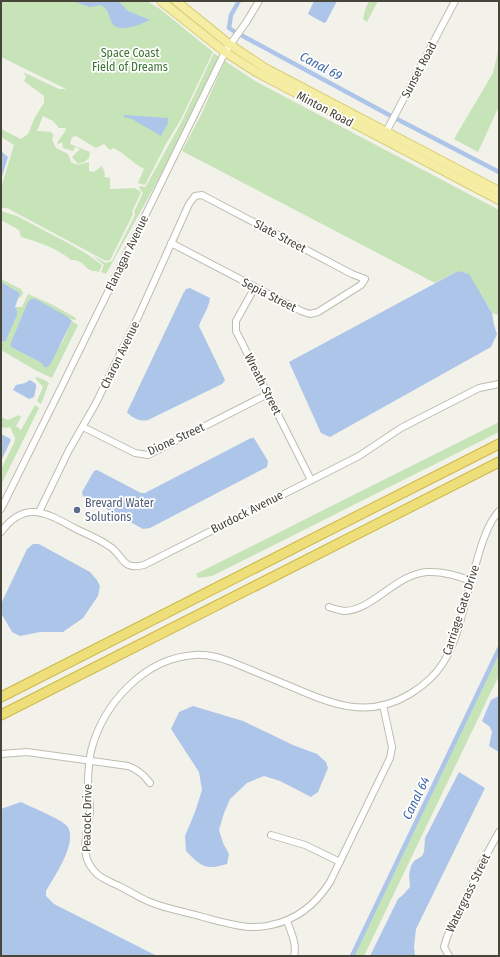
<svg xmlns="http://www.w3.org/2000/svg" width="500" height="957" viewBox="0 0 500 957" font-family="'Fira Sans Condensed',sans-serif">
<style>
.green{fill:#c7e3b8}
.water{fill:#adc5e9}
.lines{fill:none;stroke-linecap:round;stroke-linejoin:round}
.canal{stroke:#adc5e9;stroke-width:4.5}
.minor-casing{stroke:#bebcae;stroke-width:8}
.major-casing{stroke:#d8ce74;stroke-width:10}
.highway-casing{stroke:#cdb74a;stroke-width:11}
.minor{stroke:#fff;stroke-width:6}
.major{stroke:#f4eda3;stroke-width:8}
.highway{stroke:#efdf7a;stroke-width:9}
.service-dot{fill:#5c6f8a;stroke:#fff;stroke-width:1.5}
.labels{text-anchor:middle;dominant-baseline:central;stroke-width:3.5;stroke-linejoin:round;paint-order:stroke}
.park-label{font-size:12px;fill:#3d7332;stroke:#fff}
.street-label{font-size:12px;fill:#474439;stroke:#fff}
.service-label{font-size:12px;fill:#4e5e75;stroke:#fff;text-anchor:start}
.water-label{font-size:13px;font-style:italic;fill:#3d65a8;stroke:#fff}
</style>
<rect width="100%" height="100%" fill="#f3f2ea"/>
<!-- green -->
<g class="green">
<path d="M1,1h146l13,8 53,43 -33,69 -14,23 -21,41 -7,-2 6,-14c-11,-6 -20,-16 -31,-21l-3,2 -6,-6 -8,4 -20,-12 -4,1 -2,7 20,8 -1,6 -5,4 -6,2 -6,-7 8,-8 -5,-2 -2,4 -10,-3 -1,-6 -5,3c1,-7 8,-10 9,-17h-7l-6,-7 -10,-5 -6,15 14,1 3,4 -2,3 4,9 12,6 3,8 7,3 11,-3v9l5,1 8,-6 3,8 -1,3 6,1v11l25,-1 6,4 -9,20 1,2 -23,46 -4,1 -99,-53h-6v-20l13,-43 -13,-8v-8l20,10 7,-5 7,-17 9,-14v-7l-20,-15 2,-5 -3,-4 36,17h7l-65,-32z"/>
<polygon points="369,1 378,1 367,22 363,19 365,10"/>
<polygon points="499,47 499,106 478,152 454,139 493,73"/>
<polygon points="214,53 223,60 199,115 181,148 173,153 106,274 101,272 104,265 92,255 106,263 112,261 135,215 134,212 143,193 139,188 140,186 145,187 146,186 181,123"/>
<polygon points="225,61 255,81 499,210 499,315 492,313 487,304 458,271 435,283 182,151 201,115"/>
<path d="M1,211l16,5 51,27 19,11 15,11 -3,7c-2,-1 -4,-1 -7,-1 -8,-3 -9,-12 -21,-11 -14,-12 -33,-18 -50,-23l-2,-7 -18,-10z"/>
<polygon points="1,279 21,289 23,293 21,297 18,298 20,293 1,282"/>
<polygon points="28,294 51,304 76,318 75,320 70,319 36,299 13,348 43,363 45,368 63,341 72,321 78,325 52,378 37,371 1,350 1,340 4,342 15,307 22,307"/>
<polygon points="36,377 45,380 49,383 41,404 37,401 43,387 35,378"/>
<polygon points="35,405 39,408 1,485 1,469 14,443 15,438 10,427 4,428 1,426 1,417 8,420 19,415 21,417 16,426 21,430"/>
<polygon points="499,422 499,432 212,576 198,578 196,574"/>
<polygon points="499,648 499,676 488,698 364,956 353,956"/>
</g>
<!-- water -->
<g class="water">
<path d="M72,1h46l10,10 22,9c-8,4 -32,14 -38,3 -4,-8 -2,-12 -11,-18l-11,2z"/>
<polygon points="314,1 337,1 326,22 324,23 308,14"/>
<polygon points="124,115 168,118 168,123 161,136 132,119 124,117"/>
<polygon points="1,151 8,157 1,180"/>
<polygon points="458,271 469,274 492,313 494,325 497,334 491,347 330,437 321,433 289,362"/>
<polygon points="1,282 20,293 15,307 17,311 17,315 5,342 1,340"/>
<path d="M190,288l20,10c-1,10 -8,19 -11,28l26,54 -3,4 -74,36c-8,2 -16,-2 -21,-8l56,-118 3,-5z"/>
<polygon points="31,299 36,299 68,317 72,321 50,365 45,368 43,365 42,363 13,348 10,345 28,302"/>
<polygon points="30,380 36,384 36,388 34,397 29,399 13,390 16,385 25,383"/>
<polygon points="1,434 9,438 11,440 2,459 1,459"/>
<polygon points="251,438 254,438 268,461 267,467 150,528 143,529 83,496 82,492 94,471 97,470 141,493 145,493"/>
<polygon points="33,544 39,544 90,572 97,580 100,586 98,596 83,618 63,632 40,632 20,636 12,632 1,613 1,604 27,549"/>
<polygon points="499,696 499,752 489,746 492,732 490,727 482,721 491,700"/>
<path d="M193,706l50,15 50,24 24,9 9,8 2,6 -10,24 -7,5 -31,-16 -16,-5 -17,7 -17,16 -6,14 -5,17 4,13 6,11 -2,10c-22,7 -26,2 -41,-13l-1,-15 10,-24 7,-22 -3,-18 -28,-43 8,-17z"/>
<polygon points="459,772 485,788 416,929 414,947 415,956 370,956 398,899 403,895 410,887 409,874 411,866 414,861 422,856 424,852 425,838"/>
<path d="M21,802c10,5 40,17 46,24 12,15 -13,51 -21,65v5l8,8 103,52h-156v-147z"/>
</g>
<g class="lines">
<!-- canal -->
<g class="canal">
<polyline points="235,32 229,28 231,15 239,1"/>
<polyline points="241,35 391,116"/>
<polyline points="397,119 499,172"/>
<polyline points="352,956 499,649"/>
</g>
<!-- minor casing -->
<g class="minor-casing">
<g id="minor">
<polyline points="385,134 455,1"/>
<polyline points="255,287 236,321 236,331 311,480"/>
<polyline points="83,427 135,453 148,455 268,394"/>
<polyline points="1,509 62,386 225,52 247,21 259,1"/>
<polyline points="39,512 69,450 96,403 139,315 189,204 195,196 202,195 352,274 365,279 361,285 318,312 310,314 301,311 171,243"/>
<path d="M1,532c24,-33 46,-19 75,-3 11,5 23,10 33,17 15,9 12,25 35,19l215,-109 42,-28 78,-40 20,-4"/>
<path d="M329,607c5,2 10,3 15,4 28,0 52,-37 83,-39 15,-1 30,4 45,9"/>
<path d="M383,705l9,42 -2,11 -60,124c-14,22 -34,38 -59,43 -6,2 -15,2 -21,2 -16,-1 -32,-6 -47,-10 -17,-5 -36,-8 -53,-15 -10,-4 -19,-10 -29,-15 -8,-4 -17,-7 -24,-13 -4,-4 -8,-9 -10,-15 -5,-14 2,-33 3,-48 0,-9 -2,-18 -2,-27 0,-11 1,-22 3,-33 12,-47 53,-93 104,-96 14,-1 26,3 39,8 19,8 39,16 58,24 41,18 77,32 118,7 13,-8 25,-18 33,-31 14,-22 19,-49 26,-74 7,-23 14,-61 30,-78"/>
<path d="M1,754l26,-2 101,14c9,3 16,9 22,17"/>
<polyline points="271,835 305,845 340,862"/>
<path d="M287,921c4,11 10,23 7,35"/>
<polyline points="449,956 444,947 447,937 484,859 499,832"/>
</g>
</g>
<!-- major casing -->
<g class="major-casing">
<g id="major">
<polyline points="161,1 225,52 256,72 499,200"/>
<polyline points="176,1 229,44 265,68 499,191"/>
</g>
</g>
<!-- highway casing -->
<g class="highway-casing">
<g id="highway">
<polyline points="1,697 499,444"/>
<polyline points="1,715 499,462"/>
</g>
</g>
<!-- minor -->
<use href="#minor" class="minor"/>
<!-- major -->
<use href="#major" class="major"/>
<!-- highway -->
<use href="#highway" class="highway"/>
</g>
<!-- markers -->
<circle class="service-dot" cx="77" cy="510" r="4"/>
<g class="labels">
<!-- park labels -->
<g class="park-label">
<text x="130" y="53">Space Coast<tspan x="130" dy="14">Field of Dreams</tspan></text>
</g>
<!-- street labels -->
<g class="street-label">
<text transform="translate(419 70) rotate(-62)">Sunset Road</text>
<text transform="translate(325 109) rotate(28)">Minton Road</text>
<text transform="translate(280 236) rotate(28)">Slate Street</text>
<text transform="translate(127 253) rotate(-64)">Flanagan Avenue</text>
<text transform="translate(269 295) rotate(27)">Sepia Street</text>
<text transform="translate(120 355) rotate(-64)">Charon Avenue</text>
<text transform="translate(263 384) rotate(63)">Wreath Street</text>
<text transform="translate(176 439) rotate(-25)">Dione Street</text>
<text transform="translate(247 512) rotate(-27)">Burdock Avenue</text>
<text transform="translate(461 610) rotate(-72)">Carriage Gate Drive</text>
<text transform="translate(87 818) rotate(-89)">Peacock Drive</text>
<text transform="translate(468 893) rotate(-64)">Watergrass Street</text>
</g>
<!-- service labels -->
<g class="service-label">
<text x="85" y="503">Brevard Water<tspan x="85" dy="14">Solutions</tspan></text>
</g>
<!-- water labels -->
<g class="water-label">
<text transform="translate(321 66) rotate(28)">Canal 69</text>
<text transform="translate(416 798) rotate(-64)">Canal 64</text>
</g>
</g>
<!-- border -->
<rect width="500" height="957" fill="none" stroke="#474439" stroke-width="4"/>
</svg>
